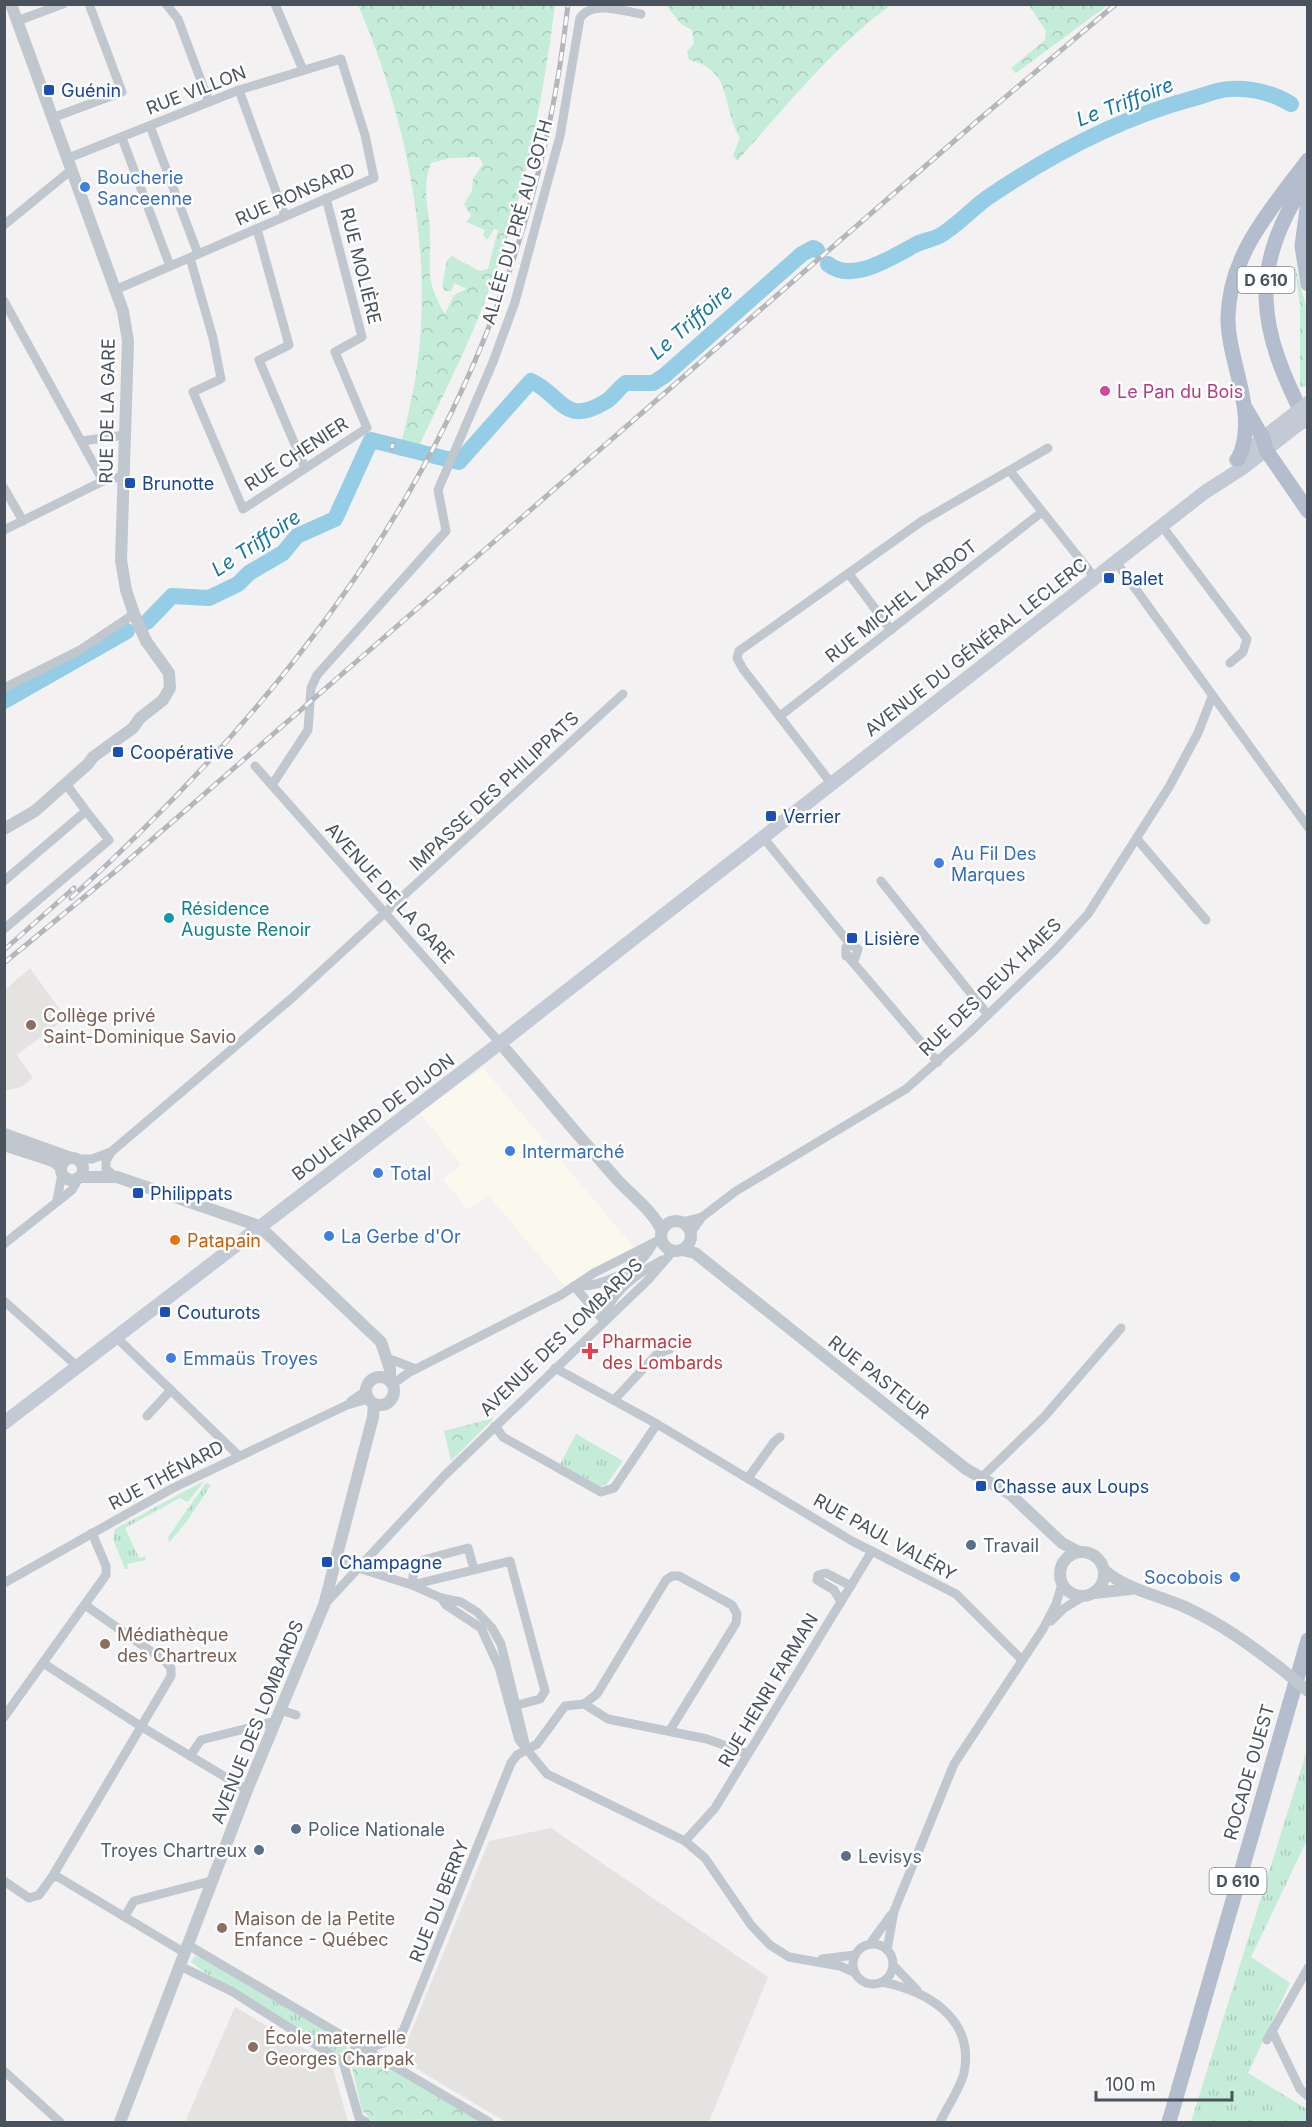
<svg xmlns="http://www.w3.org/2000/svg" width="1312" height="2127" viewBox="0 0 1312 2127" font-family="Inter,sans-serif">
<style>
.commercial{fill:#fbf9ed}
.education{fill:#e4e3e2}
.grass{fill:url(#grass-tufts)}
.forest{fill:url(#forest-crowns);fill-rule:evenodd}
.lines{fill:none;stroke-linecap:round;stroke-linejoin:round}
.river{stroke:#95cce6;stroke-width:16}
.minor{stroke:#c0c7ce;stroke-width:9}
.tertiary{stroke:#c0c7ce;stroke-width:12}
.secondary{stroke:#c3cad6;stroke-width:14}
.primary{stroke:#b3bdcd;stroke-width:15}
.rail-casing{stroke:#b4b6bb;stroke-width:5}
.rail{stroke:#fff;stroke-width:3;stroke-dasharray:9;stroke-linecap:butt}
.tertiary-bridge{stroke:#c0c7ce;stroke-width:12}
.secondary-bridge{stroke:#c3cad6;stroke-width:14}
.transit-dot{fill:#1a4fb4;stroke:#fff;stroke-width:2}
.shop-dot{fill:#3f7fe0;stroke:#fff;stroke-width:2}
.hotel-dot{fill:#d1479c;stroke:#fff;stroke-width:2}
.culture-dot{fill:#0f9aa8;stroke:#fff;stroke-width:2}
.education-dot{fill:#8d6e63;stroke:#fff;stroke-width:2}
.food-dot{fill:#e8710a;stroke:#fff;stroke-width:2}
.health-dot{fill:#e0444e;stroke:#fff;stroke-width:2}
.service-dot{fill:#5c6f8a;stroke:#fff;stroke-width:2}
.labels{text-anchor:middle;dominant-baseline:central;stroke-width:5;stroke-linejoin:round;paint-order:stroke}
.shield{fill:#fff;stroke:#80868e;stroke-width:1.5}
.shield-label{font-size:16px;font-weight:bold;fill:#4a525d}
.transit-label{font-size:18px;fill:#164399;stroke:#fff;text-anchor:start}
.street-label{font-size:18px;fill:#4a525d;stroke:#fff}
.shop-label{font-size:18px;fill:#366cbe;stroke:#fff;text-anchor:start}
.hotel-label{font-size:18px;fill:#b23c85;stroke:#fff;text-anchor:start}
.culture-label{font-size:18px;fill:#0d838f;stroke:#fff;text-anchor:start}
.education-label{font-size:18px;fill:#785e54;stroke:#fff;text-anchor:start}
.food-label{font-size:18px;fill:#c56008;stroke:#fff;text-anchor:start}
.health-label{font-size:18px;fill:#be3a42;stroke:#fff;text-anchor:start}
.service-label{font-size:18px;fill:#4e5e75;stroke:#fff;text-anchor:start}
.water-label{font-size:20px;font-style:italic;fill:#1876a2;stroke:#fff}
</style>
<defs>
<pattern id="grass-tufts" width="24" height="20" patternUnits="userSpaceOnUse" patternTransform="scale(1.5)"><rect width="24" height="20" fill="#c4ecd8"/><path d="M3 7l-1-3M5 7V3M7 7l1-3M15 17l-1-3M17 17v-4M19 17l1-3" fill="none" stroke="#aaccbc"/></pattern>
<pattern id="forest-crowns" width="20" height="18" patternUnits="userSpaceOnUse" patternTransform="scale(1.5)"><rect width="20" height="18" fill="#c4ecd8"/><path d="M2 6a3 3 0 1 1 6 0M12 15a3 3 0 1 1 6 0" fill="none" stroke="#aaccbc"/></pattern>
</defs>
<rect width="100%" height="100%" fill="#f3f1f1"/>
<!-- commercial -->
<polygon class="commercial" points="483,1068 561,1160 634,1248 565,1286 488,1195 468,1210 443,1179 461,1165 420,1113"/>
<!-- education -->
<g class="education">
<polygon points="30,968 66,1018 17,1055 33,1078 21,1087 5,1091 5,990"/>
<polygon points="551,1828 768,1977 709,2122 506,2122 400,2059 489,1841"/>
<polygon points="235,2007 332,2065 348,2122 185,2122"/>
</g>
<!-- grass -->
<g class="grass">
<polygon points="576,1434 623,1461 606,1485 600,1486 560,1464"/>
<polygon points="204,1481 188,1502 180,1498 125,1528 139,1558 145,1556 146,1560 127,1564 128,1569 125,1569 113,1539 115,1529"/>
<polygon points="206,1483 211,1485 187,1521 169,1543 168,1537"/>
<polygon points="1307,1750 1307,1840 1251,1957 1290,1983 1248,2073 1307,2109 1307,2122 1191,2122"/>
<polygon points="200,1956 346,2043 348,2049 345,2054 338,2053 204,1972 191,1962 194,1957"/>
</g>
<!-- forest -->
<g class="forest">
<path d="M358,5h197c-13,103 -34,208 -74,306 -18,45 -40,88 -61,133l-7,7 -15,6c7,-30 15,-60 19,-90 17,-117 -12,-255 -59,-362zM479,157l4,7 -10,15 -1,12 -8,13 7,12 -5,6 19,8 -2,5 4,5 7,-11 4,1 -10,39 -9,2 -27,-15 -5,4 -5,26 3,5h6l3,-8 13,6 -13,6 -9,19c-21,-35 -14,-45 -15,-81 -1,-25 -9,-45 1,-70l19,-5z"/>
<path d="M666,5h225c-55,39 -109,106 -154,156l-4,-6 7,-17c-18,-30 -7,-69 -51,-78l-2,-8 7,-9 -2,-13 -11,-6z"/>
<polygon points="1029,5 1108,5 1016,73 1011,68 1045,40 1046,31"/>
<polygon points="1294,262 1307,310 1308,386 1304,387 1300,386 1300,304"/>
<polygon points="494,1418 451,1461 444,1431"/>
<polygon points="367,2054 483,2122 373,2122 362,2110 352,2067 357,2056"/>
</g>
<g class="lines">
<!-- river -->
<g class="river">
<path d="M828,264c24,20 64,-7 87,-19 7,-4 15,-5 22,-8 14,-6 36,-29 50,-39 63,-43 130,-79 204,-99 12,-3 27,-10 39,-10 22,-1 43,4 61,15"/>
<path d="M147,622l25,-26 37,2 29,-14 11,-11 34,-20 14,-17 38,-17 36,-79 88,22 72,-81c31,14 33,46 74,21 9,-5 13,-14 21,-19h27l11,-7 138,-122 11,-6 4,2"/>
<polyline points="4,701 127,631"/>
</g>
<!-- minor -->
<g class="minor">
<polyline points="166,4 178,19 209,102"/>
<polyline points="275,4 303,70"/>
<polyline points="17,21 63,4"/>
<polyline points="239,90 285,216"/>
<polyline points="52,118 122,92 89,4"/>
<polyline points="150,126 198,254"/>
<polyline points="122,138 170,266"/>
<polyline points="66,159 239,90 341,59 365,135 374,178 115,290"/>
<polyline points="4,225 70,171"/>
<polyline points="257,229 289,345 259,360 305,468"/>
<polyline points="190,258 213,338 221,379 193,392 243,509 367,428 335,352 362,337 326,198"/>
<polyline points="4,301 103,481"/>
<polyline points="82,441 125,435"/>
<polyline points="1010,471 1095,578"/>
<polyline points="4,488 23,521"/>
<polyline points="1162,526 1247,639 1243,652 1230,663"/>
<polyline points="4,530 103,481 123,476"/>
<polyline points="1116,562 1308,827"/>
<polyline points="849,574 891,630"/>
<polyline points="4,688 80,650 134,614"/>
<polyline points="780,716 1042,512"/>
<polyline points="255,766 500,1043"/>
<polyline points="831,783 743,669 737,658 739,651 922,521 1048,448"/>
<path d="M272,785l36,-55 3,-42 6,-13 129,-144 -8,-41 55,-128 22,-60 45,-166 20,-118c12,-18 43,-7 61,-4"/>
<polyline points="762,836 850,944 858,949 855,958 846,956 846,947 850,944"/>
<polyline points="1137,839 1206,920"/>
<polyline points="4,881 86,811 66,784"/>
<polyline points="881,881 988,1015"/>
<polyline points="4,929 109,840 86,811"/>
<polyline points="850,959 938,1062"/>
<polyline points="111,1152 106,1161 106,1169 111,1173"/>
<polyline points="78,1159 92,1159 111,1152 292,998 623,694"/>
<polyline points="57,1200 62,1174"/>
<polyline points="682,1222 702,1217"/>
<polyline points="691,1232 702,1217 736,1191 906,1089 968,1034 1055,950 1088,914 1169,787 1198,733 1212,697"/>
<polyline points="4,1244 72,1190 79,1178"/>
<path d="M574,1286c27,2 67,-17 79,-42"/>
<polyline points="574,1286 604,1321"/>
<polyline points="4,1301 78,1367"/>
<path d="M604,1321c4,-28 34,-48 58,-61"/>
<polyline points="116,1337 239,1456"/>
<polyline points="387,1358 416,1369"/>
<polyline points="555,1368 657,1424 852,1541 956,1594 1022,1660"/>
<polyline points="393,1384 408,1373 561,1295 594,1273 661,1239"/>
<polyline points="614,1400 657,1354 670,1349"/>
<polyline points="351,1401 366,1391"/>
<polyline points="147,1416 171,1390"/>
<polyline points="495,1426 503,1437 601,1492 614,1488 657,1424"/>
<polyline points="748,1478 774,1442 780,1437"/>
<polyline points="981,1478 1044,1417 1121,1328"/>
<polyline points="336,1561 412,1585 441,1598 461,1602 477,1612 492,1628 501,1644 526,1747"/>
<polyline points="474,1569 468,1548 415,1562 412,1585 510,1561 545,1691 540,1699 518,1705"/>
<polyline points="4,1583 173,1488 347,1405 368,1399"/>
<polyline points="441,1598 446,1605 481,1628 499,1667 519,1740 547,1774 685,1841 705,1858 751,1925 770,1945 789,1957 840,1966 854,1972"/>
<polyline points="841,1602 834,1590 817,1580 818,1575 826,1573 851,1586"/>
<polyline points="324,1605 445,1475 648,1280 673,1251"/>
<polyline points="1051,1621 1063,1609 1084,1596"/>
<polyline points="43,1663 142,1727 247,1790"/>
<polyline points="584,1704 597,1694 666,1580 672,1576 679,1576 732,1605 737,1614 736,1623 670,1730"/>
<polyline points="281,1710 296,1715"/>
<polyline points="4,1717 106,1575 106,1566 92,1533"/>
<polyline points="190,1756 201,1740 276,1721"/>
<polyline points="685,1841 715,1808 872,1551"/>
<polyline points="52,1877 58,1877 185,1953"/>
<polyline points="4,1881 29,1898 39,1895 52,1877 171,1676 171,1668 166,1662 85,1605"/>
<polyline points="125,1916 134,1901 211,1881"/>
<polyline points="870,1944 891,1915"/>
<circle cx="873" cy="1964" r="20"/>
<polyline points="188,1945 489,2122"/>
<polyline points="887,1950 894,1911 954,1764 1043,1629 1056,1604 1062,1584"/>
<polyline points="822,1959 855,1955"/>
<polyline points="893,1965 917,1990"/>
<polyline points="180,1966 233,1992 343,2062 359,2118 366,2122"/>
<path d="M882,1982c45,9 93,36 82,91 -4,16 -17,34 -24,49"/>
<polyline points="1272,2031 1300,2089 1308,2096"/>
<polyline points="1267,2040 1308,1968"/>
<polyline points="367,2049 391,2040 403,2031 511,1763 517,1755 537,1744 565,1706 584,1704 608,1719 707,1739 748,1754"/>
<polyline points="343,2062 358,2045"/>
<polyline points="4,2071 60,2122"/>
</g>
<!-- tertiary -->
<g class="tertiary">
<polyline points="4,829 35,811 88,764 93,757 133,728 140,718 163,700 170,688 169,673 146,641 134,614 126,590 121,560 128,341 123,311 11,4"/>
<path d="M500,1043c38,44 75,89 114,133 15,18 38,33 48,55"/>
<polyline points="4,1134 71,1158"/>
<polyline points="4,1145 53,1161 61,1167"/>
<circle cx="72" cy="1169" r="11"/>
<polyline points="81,1177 117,1177 259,1226 381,1342 390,1369 390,1381"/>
<circle cx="676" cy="1236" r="15"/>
<polyline points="682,1250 695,1253 966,1469 1010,1494 1062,1543 1079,1552"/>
<circle cx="380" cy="1391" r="14"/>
<circle cx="1082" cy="1574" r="22"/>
<path d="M1104,1570c23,20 54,25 81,37 35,16 64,37 94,60"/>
<polyline points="1094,1593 1131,1589"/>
<polyline points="120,2122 247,1790 324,1605 373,1417 374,1404"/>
</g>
<!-- secondary -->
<g class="secondary">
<polyline points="1236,460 1276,428"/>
<polyline points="4,1423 500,1043 1205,492 1244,467 1282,437"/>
</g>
<!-- primary -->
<g class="primary">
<polyline points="1308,201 1302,246 1308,284"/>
<polyline points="1246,409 1263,438 1266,450 1308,511"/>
<path d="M1306,421c-48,-93 -59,-151 2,-243"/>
<path d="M1238,459c22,-45 -11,-97 -10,-143 2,-63 44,-108 80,-156"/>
<polyline points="1169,2122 1308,1640"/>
</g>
<!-- rail casing -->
<g class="rail-casing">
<g id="rail">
<polyline points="392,448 393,444"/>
<path d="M71,898c270,-246 457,-523 497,-894"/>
<polyline points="4,950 74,888"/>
<polyline points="4,963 117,870 976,122 1116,4"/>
</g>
</g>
<!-- rail -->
<use href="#rail" class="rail"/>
<!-- tertiary-bridge -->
<polyline class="tertiary-bridge" points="1279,1667 1308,1691"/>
<!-- secondary-bridge -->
<g class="secondary-bridge">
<polyline points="1276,428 1308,403"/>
<polyline points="1282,437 1308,417"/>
</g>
</g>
<!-- markers -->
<g class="transit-dot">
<rect x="43" y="84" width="12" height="12" rx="3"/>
<rect x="124" y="477" width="12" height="12" rx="3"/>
<rect x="1103" y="572" width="12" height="12" rx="3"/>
<rect x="112" y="746" width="12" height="12" rx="3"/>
<rect x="765" y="810" width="12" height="12" rx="3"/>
<rect x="846" y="932" width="12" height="12" rx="3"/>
<rect x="132" y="1187" width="12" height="12" rx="3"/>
<rect x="159" y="1306" width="12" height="12" rx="3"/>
<rect x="975" y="1480" width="12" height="12" rx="3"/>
<rect x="321" y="1556" width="12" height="12" rx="3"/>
</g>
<g class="shop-dot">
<circle cx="85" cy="187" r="6"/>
<circle cx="939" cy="863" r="6"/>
<circle cx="510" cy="1151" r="6"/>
<circle cx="378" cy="1173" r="6"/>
<circle cx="329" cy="1236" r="6"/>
<circle cx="171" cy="1358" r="6"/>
<circle cx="1235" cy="1577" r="6"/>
</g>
<circle class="hotel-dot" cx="1105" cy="391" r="6"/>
<circle class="culture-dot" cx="169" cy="918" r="6"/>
<g class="education-dot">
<circle cx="31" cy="1025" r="6"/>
<circle cx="105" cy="1644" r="6"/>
<circle cx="222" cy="1928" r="6"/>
<circle cx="253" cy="2047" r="6"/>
</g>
<circle class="food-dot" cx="175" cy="1240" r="6"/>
<path class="health-dot" d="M587 1342h6v6h6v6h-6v6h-6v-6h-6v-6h6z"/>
<g class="service-dot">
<circle cx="971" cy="1545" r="6"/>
<circle cx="296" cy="1829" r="6"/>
<circle cx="259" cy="1850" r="6"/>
<circle cx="846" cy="1856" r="6"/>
</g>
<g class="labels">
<!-- shield labels -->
<g class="shield">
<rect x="1237.5" y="267" width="57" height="26" rx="4.5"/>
<rect x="1209.5" y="1868" width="57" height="26" rx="4.5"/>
</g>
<g class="shield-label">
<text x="1266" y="280">D 610</text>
<text x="1238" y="1881">D 610</text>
</g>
<!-- transit labels -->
<g class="transit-label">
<text x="61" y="90">Guénin</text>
<text x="142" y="483">Brunotte</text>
<text x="1121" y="578">Balet</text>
<text x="130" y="752">Coopérative</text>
<text x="783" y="816">Verrier</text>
<text x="864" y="938">Lisière</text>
<text x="150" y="1193">Philippats</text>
<text x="177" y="1312">Couturots</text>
<text x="993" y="1486">Chasse aux Loups</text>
<text x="339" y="1562">Champagne</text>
</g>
<!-- street labels -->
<g class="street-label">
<text transform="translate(196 90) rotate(-21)">RUE VILLON</text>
<text transform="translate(295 194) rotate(-24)">RUE RONSARD</text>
<text transform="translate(517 222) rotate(-74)">ALLÉE DU PRÉ AU GOTH</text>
<text transform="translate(361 266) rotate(76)">RUE MOLIÈRE</text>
<text transform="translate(107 411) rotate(-89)">RUE DE LA GARE</text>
<text transform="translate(296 454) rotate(-33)">RUE CHENIER</text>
<text transform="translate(901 601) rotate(-38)">RUE MICHEL LARDOT</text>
<text transform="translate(976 647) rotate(-38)">AVENUE DU GÉNÉRAL LECLERC</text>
<text transform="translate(494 791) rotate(-43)">IMPASSE DES PHILIPPATS</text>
<text transform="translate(390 893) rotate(48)">AVENUE DE LA GARE</text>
<text transform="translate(990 987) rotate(-44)">RUE DES DEUX HAIES</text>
<text transform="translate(373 1117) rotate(-37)">BOULEVARD DE DIJON</text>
<text transform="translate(561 1337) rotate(-44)">AVENUE DES LOMBARDS</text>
<text transform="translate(879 1377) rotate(38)">RUE PASTEUR</text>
<text transform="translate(166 1475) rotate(-28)">RUE THÉNARD</text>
<text transform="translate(885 1537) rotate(29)">RUE PAUL VALÉRY</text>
<text transform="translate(768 1690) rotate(-59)">RUE HENRI FARMAN</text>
<text transform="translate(257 1722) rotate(-68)">AVENUE DES LOMBARDS</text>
<text transform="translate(1249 1772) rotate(-74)">ROCADE OUEST</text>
<text transform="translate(439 1901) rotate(-68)">RUE DU BERRY</text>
</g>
<!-- shop labels -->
<g class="shop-label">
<text x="97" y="177">Boucherie<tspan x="97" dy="21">Sanceenne</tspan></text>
<text x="951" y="853">Au Fil Des<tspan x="951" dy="21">Marques</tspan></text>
<text x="522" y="1151">Intermarché</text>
<text x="390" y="1173">Total</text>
<text x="341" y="1236">La Gerbe d'Or</text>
<text x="183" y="1358">Emmaüs Troyes</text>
<text x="1223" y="1577" text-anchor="end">Socobois</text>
</g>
<!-- hotel labels -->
<g class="hotel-label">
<text x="1117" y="391">Le Pan du Bois</text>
</g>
<!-- culture labels -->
<g class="culture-label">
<text x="181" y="908">Résidence<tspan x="181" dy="21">Auguste Renoir</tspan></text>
</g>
<!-- education labels -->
<g class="education-label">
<text x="43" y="1015">Collège privé<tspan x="43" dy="21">Saint-Dominique Savio</tspan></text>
<text x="117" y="1634">Médiathèque<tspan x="117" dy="21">des Chartreux</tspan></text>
<text x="234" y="1918">Maison de la Petite<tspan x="234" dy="21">Enfance - Québec</tspan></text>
<text x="265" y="2037">École maternelle<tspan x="265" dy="21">Georges Charpak</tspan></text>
</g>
<!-- food labels -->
<g class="food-label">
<text x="187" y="1240">Patapain</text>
</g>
<!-- health labels -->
<g class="health-label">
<text x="602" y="1341">Pharmacie<tspan x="602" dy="21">des Lombards</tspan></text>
</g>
<!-- service labels -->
<g class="service-label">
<text x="983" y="1545">Travail</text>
<text x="308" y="1829">Police Nationale</text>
<text x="247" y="1850" text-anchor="end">Troyes Chartreux</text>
<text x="858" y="1856">Levisys</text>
</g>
<!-- water labels -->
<g class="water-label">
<text transform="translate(1125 102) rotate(-21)">Le Triffoire</text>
<text transform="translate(691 322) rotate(-41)">Le Triffoire</text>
<text transform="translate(256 543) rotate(-34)">Le Triffoire</text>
</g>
</g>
<!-- border -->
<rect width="1312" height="2127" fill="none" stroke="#4a525d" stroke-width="12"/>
<!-- scale -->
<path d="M1096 2091v9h136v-9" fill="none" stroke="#4a525d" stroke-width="3"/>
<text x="1105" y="2091" font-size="18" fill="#4a525d" stroke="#ffffff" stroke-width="4.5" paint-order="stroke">100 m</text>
</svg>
